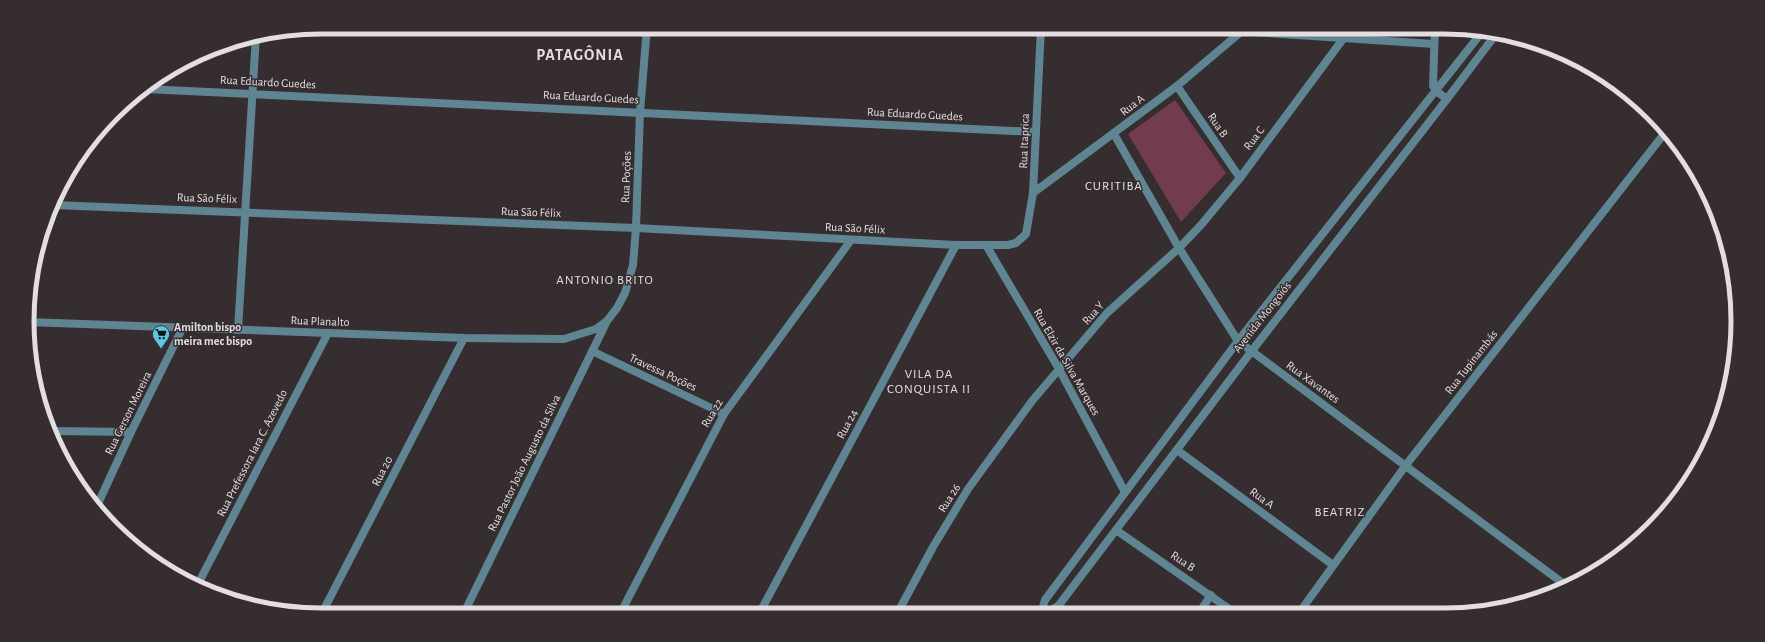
<svg xmlns="http://www.w3.org/2000/svg" width="1765" height="642" viewBox="0 0 1765 642" font-family="'Alegreya Sans',sans-serif">
<style>
.green{fill:#723c4e}
.lines{fill:none;stroke-linecap:round;stroke-linejoin:round}
.minor{stroke:#5e8591;stroke-width:8}
.tertiary{stroke:#5e8591;stroke-width:8}
.labels{text-anchor:middle;dominant-baseline:central;stroke-width:3;stroke-linejoin:round;paint-order:stroke}
.street-label{font-size:12px;fill:#e4dee0;stroke:#352d2f}
.poi-label{font-size:12px;font-weight:bold;fill:#e4dee0;stroke:#352d2f;text-anchor:start}
.neighbourhood-label{font-size:13px;letter-spacing:1px;fill:#e4dee0;stroke:#352d2f}
.district-label{font-size:16px;font-weight:bold;letter-spacing:1px;fill:#e4dee0;stroke:#352d2f}
.rim{fill:none;stroke:#e4dee0;stroke-width:5}
</style>
<rect width="100%" height="100%" fill="#352d2f"/>
<!-- green -->
<polygon class="green" points="1175,100 1226,173 1181,222 1128,134"/>
<g class="lines">
<!-- minor -->
<g class="minor">
<polyline points="1177,27 1434,44"/>
<polyline points="1435,27 1433,86 1436,91 1447,99"/>
<polyline points="1177,86 1240,178"/>
<polyline points="145,89 1036,132"/>
<polyline points="1114,134 1179,248 1238,341 1568,587"/>
<polyline points="1033,193 1177,86 1242,31"/>
<polyline points="53,205 636,228 956,245 1008,245 1016,243 1026,234 1033,193 1041,27"/>
<polyline points="986,245 1059,369 1125,492"/>
<polyline points="238,330 256,35"/>
<polyline points="592,351 724,414"/>
<polyline points="52,431 131,432"/>
<polyline points="1177,450 1333,565"/>
<polyline points="96,508 131,432 182,329"/>
<polyline points="1116,530 1235,613"/>
<polyline points="198,584 328,333"/>
<polyline points="241,603 279,609"/>
<polyline points="1199,613 1211,595"/>
<polyline points="1299,613 1406,465 1667,130"/>
<polyline points="620,614 724,414 851,240"/>
<polyline points="759,614 956,245"/>
<polyline points="897,614 933,547 968,489 1032,401 1107,313 1179,248 1201,225 1240,178 1343,39"/>
<polyline points="321,615 464,338"/>
<polyline points="463,615 607,321"/>
</g>
<!-- tertiary -->
<g class="tertiary">
<polyline points="28,322 464,338 564,339 596,329 607,321 617,308 625,293 633,265 636,228 640,112 647,27"/>
<polyline points="1041,613 1045,600 1238,341 1482,32"/>
<polyline points="1047,613 1059,605 1251,352 1447,99 1496,34"/>
</g>
</g>
<!-- icons -->
<defs>
<g id="supermarket-pin" transform="scale(0.9)"><path d="M0 17L-7.5 6A9.5 9.5 0 1 1 7.5 6Z" fill="#5ac8e5" stroke="#352d2f"/><path d="M-6-5.5h2.5l.6 2H6L4.5 2H-2.5L-4.4-4H-6ZM-1.5 3.2a1.3 1.3 0 1 0 .1 0ZM3 3.2a1.3 1.3 0 1 0 .1 0Z" fill="#111"/></g>
</defs>
<g fill-rule="evenodd">
<use href="#supermarket-pin" x="161" y="334"/>
</g>
<g class="labels">
<!-- street labels -->
<g class="street-label">
<text transform="translate(268 82) rotate(3)">Rua Eduardo Guedes</text>
<text transform="translate(591 97) rotate(3)">Rua Eduardo Guedes</text>
<text transform="translate(1132 105) rotate(-37)">Rua A</text>
<text transform="translate(915 114) rotate(3)">Rua Eduardo Guedes</text>
<text transform="translate(1218 125) rotate(56)">Rua B</text>
<text transform="translate(1254 138) rotate(-53)">Rua C</text>
<text transform="translate(1024 141) rotate(-88)">Rua Itaprica</text>
<text transform="translate(626 177) rotate(-88)">Rua Poções</text>
<text transform="translate(207 198) rotate(2)">Rua São Félix</text>
<text transform="translate(531 212) rotate(2)">Rua São Félix</text>
<text transform="translate(855 228) rotate(3)">Rua São Félix</text>
<text transform="translate(1093 313) rotate(-48)">Rua Y</text>
<text transform="translate(1262 317) rotate(-52)">Avenida Mongoiós</text>
<text transform="translate(320 321) rotate(2)">Rua Planalto</text>
<text transform="translate(1067 362) rotate(60)">Rua Elzir da Silva Marques</text>
<text transform="translate(1471 362) rotate(-52)">Rua Tupinambás</text>
<text transform="translate(663 372) rotate(25)">Travessa Poções</text>
<text transform="translate(1313 382) rotate(36)">Rua Xavantes</text>
<text transform="translate(128 413) rotate(-64)">Rua Gerson Moreira</text>
<text transform="translate(712 413) rotate(-59)">Rua 22</text>
<text transform="translate(847 424) rotate(-62)">Rua 24</text>
<text transform="translate(252 453) rotate(-63)">Rua Prefessora Iara C. Azevedo</text>
<text transform="translate(524 463) rotate(-64)">Rua Pastor João Augusto da Silva</text>
<text transform="translate(382 471) rotate(-63)">Rua 20</text>
<text transform="translate(949 498) rotate(-58)">Rua 26</text>
<text transform="translate(1262 498) rotate(36)">Rua A</text>
<text transform="translate(1183 561) rotate(34)">Rua B</text>
</g>
<!-- poi labels -->
<g class="poi-label">
<text x="174" y="327">Amilton bispo<tspan x="174" dy="14">meira mec bispo</tspan></text>
</g>
<!-- neighbourhood labels -->
<g class="neighbourhood-label">
<text x="1114" y="186">CURITIBA</text>
<text x="605" y="280">ANTONIO BRITO</text>
<text x="929" y="374">VILA DA<tspan x="929" dy="15">CONQUISTA II</tspan></text>
<text x="1340" y="512">BEATRIZ</text>
</g>
<!-- district labels -->
<g class="district-label">
<text x="580" y="55">PATAGÔNIA</text>
</g>
</g>
<!-- crop -->
<path d="M0 0H1765V642H0ZM321 34H1444A287 287 0 0 1 1731 321V321A287 287 0 0 1 1444 608H321A287 287 0 0 1 34 321V321A287 287 0 0 1 321 34Z" fill="#352d2f" fill-rule="evenodd"/>
<path class="rim" d="M321 34H1444A287 287 0 0 1 1731 321V321A287 287 0 0 1 1444 608H321A287 287 0 0 1 34 321V321A287 287 0 0 1 321 34Z"/>
</svg>
